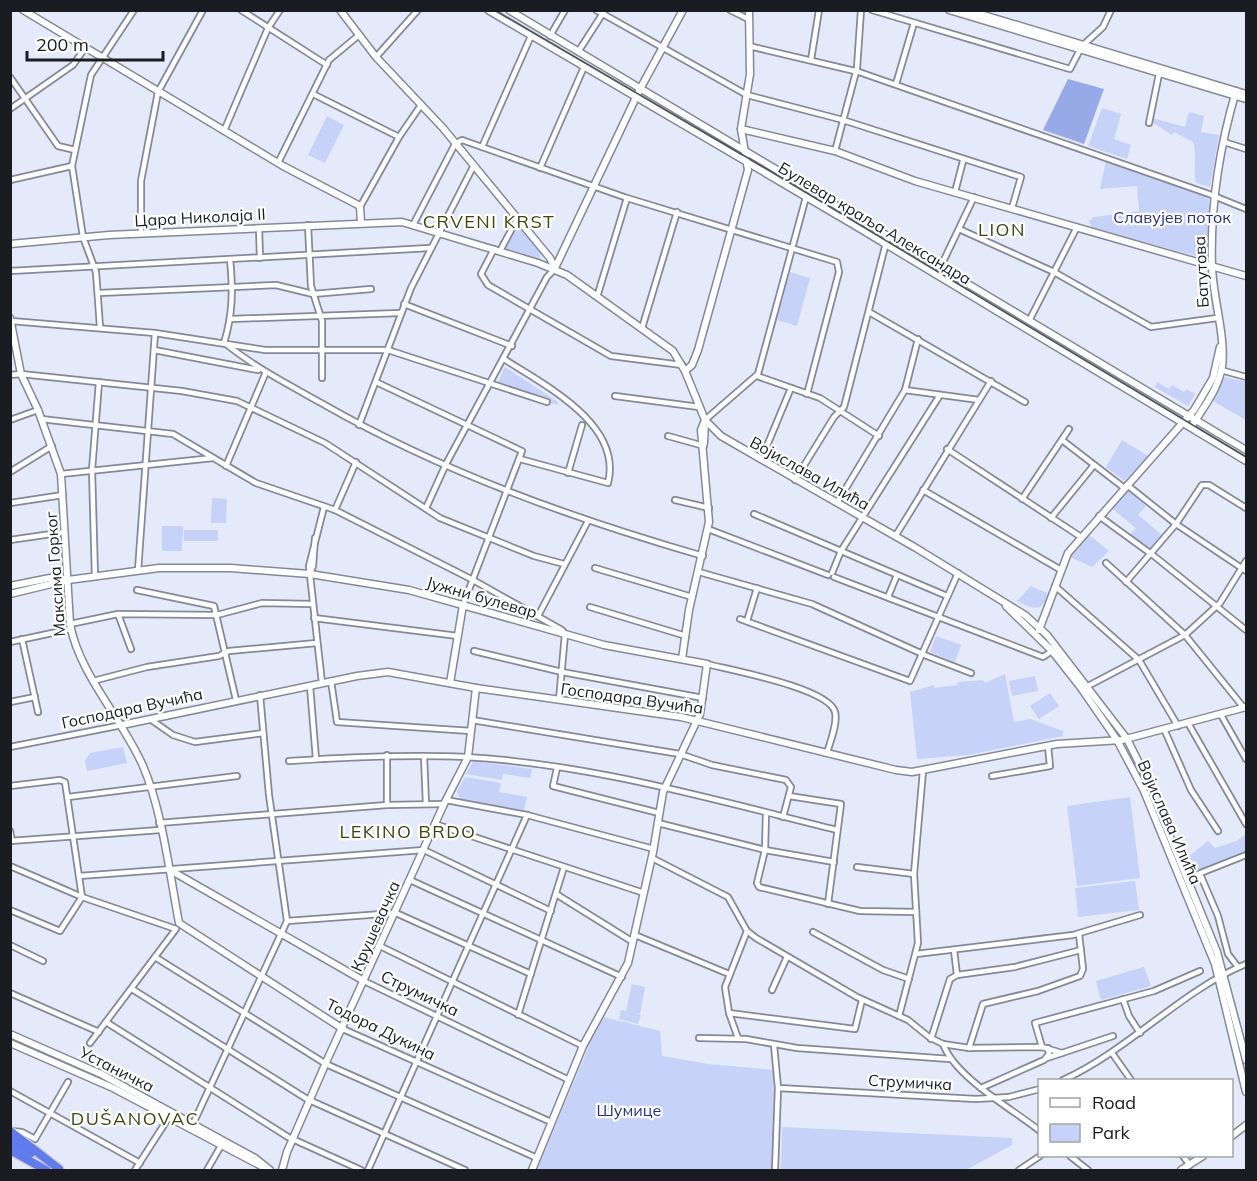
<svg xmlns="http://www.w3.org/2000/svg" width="1257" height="1181" viewBox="0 0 1257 1181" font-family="Mulish,sans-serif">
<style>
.green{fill:#c6d2f7}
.forest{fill:#97aae7}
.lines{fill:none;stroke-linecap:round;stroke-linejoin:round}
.street-casing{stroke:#858997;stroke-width:8}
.secondary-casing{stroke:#858997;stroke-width:9}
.highway-casing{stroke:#cdcdce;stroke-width:11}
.street{stroke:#fff;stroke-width:4.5}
.secondary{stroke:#fff;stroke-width:6}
.highway{stroke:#617bed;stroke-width:8}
.tram{stroke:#51545c;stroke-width:1.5}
.labels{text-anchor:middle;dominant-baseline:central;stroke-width:4.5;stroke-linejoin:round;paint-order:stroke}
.street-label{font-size:16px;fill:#1a1c21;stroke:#fff}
.park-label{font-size:16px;fill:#26337a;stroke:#fff}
.neighbourhood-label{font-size:18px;letter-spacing:1.5px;fill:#3b460d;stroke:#fff}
</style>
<rect width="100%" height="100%" fill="#e4eaf9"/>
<!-- green -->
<g class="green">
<polygon points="1102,108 1121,114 1114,139 1131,145 1127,159 1088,146"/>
<path d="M1189,112l15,4 -3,16 18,3 -9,52 -14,-4c-3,-14 1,-30 -3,-41l-19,-10 -2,3 -20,-13v-4l33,9z"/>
<polygon points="327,116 344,125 325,163 308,155"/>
<polygon points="1106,161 1206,197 1209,201 1208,256 1204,258 1092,228 1089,221 1094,217 1139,211 1137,186 1100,189"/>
<polygon points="519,227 541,250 540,258 537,260 507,251 505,246 514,229"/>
<polygon points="790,272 810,278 797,326 777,320"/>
<polygon points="505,367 558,402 557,405 497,384"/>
<polygon points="1225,377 1246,382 1246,420 1213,401"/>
<polygon points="1157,382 1169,389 1172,385 1184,392 1187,389 1195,394 1188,406 1155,387"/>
<polygon points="1122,440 1148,456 1125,481 1106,467"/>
<polygon points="1124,488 1146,506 1138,515 1162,535 1150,549 1130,535 1136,528 1109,506"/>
<polygon points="212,498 227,499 226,523 211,523"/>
<polygon points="162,526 183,526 182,551 162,551"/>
<rect x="184" y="530" width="34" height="11"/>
<polygon points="1089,535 1109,551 1092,567 1070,557"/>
<path d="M1031,586l18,8c-8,19 -16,15 -32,7z"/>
<polygon points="936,636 961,645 955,662 930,652"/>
<polygon points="1005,674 1014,722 1030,719 1063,731 1063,736 968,755 917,759 910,692 934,685 934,688 957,685 958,682 983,680 985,683"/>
<polygon points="1035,676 1038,691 1012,696 1009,681"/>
<polygon points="1050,693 1059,706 1039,719 1030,706"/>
<polygon points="123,747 127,763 87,771 85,761 90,753"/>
<polygon points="473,761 532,769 530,778 503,774 502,780 466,774"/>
<polygon points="465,777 501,783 499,792 527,797 524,811 460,800 457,791"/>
<polygon points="1130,797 1140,878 1077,886 1067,806"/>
<polygon points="1246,834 1246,851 1193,873 1187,858 1208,841 1215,848 1237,841"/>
<polygon points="1135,881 1139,910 1078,917 1075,888"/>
<polygon points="1144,967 1151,986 1101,1000 1096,981"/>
<polygon points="632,984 645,987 640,1014 635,1013 641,1015 638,1024 619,1019 621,1010 626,1011"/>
<polygon points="604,1017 660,1031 662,1056 708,1064 774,1070 772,1170 537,1170 591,1041"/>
<polygon points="782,1127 1012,1138 1012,1145 966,1170 781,1170"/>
</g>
<!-- forest -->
<polygon class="forest" points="1068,79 1104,89 1084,144 1043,130"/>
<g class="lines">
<!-- street casing -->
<g class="street-casing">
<g id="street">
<polyline points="241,10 327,65"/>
<polyline points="596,10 747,95 843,120 1021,177 1012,208"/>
<polyline points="730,10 748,19"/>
<polyline points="872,10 1070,69 1082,46 1103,27 1111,10"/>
<polyline points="550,36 565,10"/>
<polyline points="749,46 859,72 1209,194 1246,209"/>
<polyline points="578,52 605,10"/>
<polyline points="376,57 418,10"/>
<polyline points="811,60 819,10"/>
<polyline points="10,77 58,146 75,150"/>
<polyline points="896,84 914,23"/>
<polyline points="313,94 399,137"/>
<polyline points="10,109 73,65 85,48"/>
<polyline points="1149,123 1159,74"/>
<polyline points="224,131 268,28 280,10"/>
<polyline points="1224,142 1246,149"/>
<polyline points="482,147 531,36"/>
<polyline points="835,151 857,68 861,10"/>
<polyline points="278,163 329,60 359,35"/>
<polyline points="540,168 584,67"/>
<polyline points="10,180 72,166"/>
<polyline points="955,192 963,161"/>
<polyline points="360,207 399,137 421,105"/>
<polyline points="308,225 311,286 322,321 322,378"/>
<polyline points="413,225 455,144 462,140 627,198 837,262 839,272 807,394"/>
<polyline points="259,228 260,258"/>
<polyline points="959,229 1054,272 1151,327 1217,318"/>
<polyline points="141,233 141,181 158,92 203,10"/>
<polyline points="494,249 481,274 488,285 611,356 682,365"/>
<polyline points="500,251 517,219"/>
<polyline points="941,266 974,197"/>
<polyline points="10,271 430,248"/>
<polyline points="99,293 276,285 313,294 371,289"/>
<polyline points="597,297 627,198"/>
<polyline points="404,304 512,346"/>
<polyline points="869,312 1025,402"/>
<polyline points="231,319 400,313"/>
<polyline points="1030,319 1077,227"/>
<polyline points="11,321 155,333 265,350 388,350 547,402"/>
<polyline points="100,327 96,272 83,237 72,166 91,75 134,10"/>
<polyline points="642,328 677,212"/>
<path d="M224,343c9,-29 9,-54 6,-84"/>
<path d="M226,344c30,24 63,41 97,60 119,68 249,114 380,152"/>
<polyline points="154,350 258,370"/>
<path d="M504,359c40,26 119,65 104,124l-88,-24"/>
<polyline points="1221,370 1246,377"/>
<polyline points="10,375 21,374 182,391 237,401 325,443 440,518 534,556 564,564"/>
<polyline points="757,376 820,398 879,436"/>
<polyline points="376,382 522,451 463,605"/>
<polyline points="905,390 979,400"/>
<polyline points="615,396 699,407"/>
<polyline points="41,419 173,434 256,483 335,510 473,580 562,630 565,634 559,700"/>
<polyline points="10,420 38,410"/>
<polyline points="705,420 758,374 806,197"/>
<polyline points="359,425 411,288 473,167"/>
<polyline points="668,436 704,446"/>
<polyline points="1062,440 1123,487"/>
<polyline points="947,449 1081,537"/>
<polyline points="764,453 791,388"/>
<polyline points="226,466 266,372"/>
<polyline points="10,472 52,446"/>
<polyline points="568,473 582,425"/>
<polyline points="61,474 213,458"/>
<polyline points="795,480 834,417 844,407 888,235"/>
<polyline points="1127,485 1176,524 1246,571"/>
<polyline points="923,490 1061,570"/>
<polyline points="1022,499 1069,429"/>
<polyline points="675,500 709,508"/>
<polyline points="10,503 63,495"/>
<polyline points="837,503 905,390 918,339"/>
<polyline points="426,508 446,464 547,277 555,269"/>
<polyline points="335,510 356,462"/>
<polyline points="754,514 947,596"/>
<polyline points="1099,516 1154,556 1246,630"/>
<polyline points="1051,518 1094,465"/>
<polyline points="708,529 828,575"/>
<polyline points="896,535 991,381"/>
<polyline points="10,540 65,532"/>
<polyline points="1106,563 1185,635 1244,708"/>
<polyline points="595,568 692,597"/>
<polyline points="138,571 155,333"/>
<polyline points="699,572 812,604 927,656 971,673"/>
<polyline points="832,573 841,551 940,395"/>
<polyline points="310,574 313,566 315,538"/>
<polyline points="95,577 92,470 99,382"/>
<polyline points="834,577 1043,657 1052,651"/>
<polyline points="1126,582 1176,524 1202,485 1209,485 1246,508"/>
<polyline points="1055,586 1139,660 1178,726"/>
<polyline points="137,590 214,606 236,700"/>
<polyline points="888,597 897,575"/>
<polyline points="590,607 686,636"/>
<polyline points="118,614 131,649"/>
<polyline points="538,616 588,521"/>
<polyline points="314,618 458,636"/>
<polyline points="740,619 910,681 958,573"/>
<polyline points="747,621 757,588"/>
<polyline points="70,624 118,614 217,615 262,603 312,604"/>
<polyline points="22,639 38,712"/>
<polyline points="10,642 71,629"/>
<polyline points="474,651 562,672 703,698"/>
<path d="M707,664c23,6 122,24 128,48 3,11 -5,30 -8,41"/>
<polyline points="93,681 147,667 219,656 229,651 317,643"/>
<polyline points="331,681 337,722 471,731"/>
<polyline points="322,683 309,566 324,507"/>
<polyline points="310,686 316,759"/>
<polyline points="1088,686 1185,635 1220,603 1246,561"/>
<polyline points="10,702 35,697"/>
<polyline points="1221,715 1246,759"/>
<polyline points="150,719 173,735 195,742 263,733"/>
<polyline points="472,720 680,754 712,765 786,780 791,787 783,817"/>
<polyline points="1188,723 1246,824"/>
<polyline points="1164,729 1191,790 1218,831"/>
<polyline points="10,747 122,725"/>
<polyline points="424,756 426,804"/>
<path d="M289,761c59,-4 118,-7 177,-4 126,7 249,43 371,73"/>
<polyline points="557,768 553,786 659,813"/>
<polyline points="992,776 1050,766 1048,746"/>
<polyline points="10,786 60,780 65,782 82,897 60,931 10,910"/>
<polyline points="789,796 841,804 828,904"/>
<polyline points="68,797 237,776"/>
<polyline points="446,800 527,815 654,849"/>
<polyline points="387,805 387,755"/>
<polyline points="766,813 765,850 757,883 759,887 860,911 916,912"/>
<polyline points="159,823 387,805 444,804"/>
<polyline points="658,823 765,850 834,862"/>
<polyline points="435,824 644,893"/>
<polyline points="10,831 12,841"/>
<polyline points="10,841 160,830"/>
<polyline points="652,858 728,897 747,931 756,938 857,997 908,1020 929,1037 943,1044 969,1048 1042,1047 1062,1053"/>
<polyline points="10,866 82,897 176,929 90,1043"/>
<polyline points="857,867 914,874"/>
<polyline points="1200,874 1218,916 1228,954 1238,967"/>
<polyline points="79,876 424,850 551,911"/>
<polyline points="1188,878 1246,855"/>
<polyline points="410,880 622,977"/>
<polyline points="556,894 633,942"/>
<polyline points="287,921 396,913 531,974"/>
<polyline points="813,932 883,970 909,979"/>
<polyline points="635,935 729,974"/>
<polyline points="10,945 43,961"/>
<polyline points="380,946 583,1046"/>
<polyline points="954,950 957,975"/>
<polyline points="916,954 1073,935 1140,915"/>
<polyline points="155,957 326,1064 537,1158"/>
<polyline points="957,975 1015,967 1081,950"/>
<polyline points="364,981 569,1080"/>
<polyline points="132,989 307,1099 465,1170"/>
<polyline points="772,990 787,957"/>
<polyline points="10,993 99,1032"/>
<polyline points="1123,999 1129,1016 1140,1033"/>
<polyline points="729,1013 855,1029 862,1000"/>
<polyline points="518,1015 564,867"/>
<polyline points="899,1016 918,943 914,874 923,771"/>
<polyline points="106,1022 288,1137 361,1170"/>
<polyline points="343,1029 551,1122"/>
<polyline points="699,1038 746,1039 797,1048 950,1059"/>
<polyline points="738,1038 729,1013 725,987 747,931"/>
<polyline points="931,1039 950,979 957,975"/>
<path d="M943,1044c13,34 68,64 97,87"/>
<polyline points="774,1045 778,1088 775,1170"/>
<polyline points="1042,1047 1035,1023 1154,991 1200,971"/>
<polyline points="969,1048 983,1004 1038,991 1080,976 1083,969 1079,934"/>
<polyline points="1112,1053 1131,1080"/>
<polyline points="1047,1058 1113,1036"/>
<path d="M1063,1080c66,-30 119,-90 183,-116"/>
<polyline points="778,1088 976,1099 1009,1097 1040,1089"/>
<polyline points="981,1088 1044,1060 1049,1054 1048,1048"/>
<polyline points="10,1091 140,1163"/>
<polyline points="192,1126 287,921 269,795 260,695"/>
<polyline points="11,1131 22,1132 35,1139 68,1082"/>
<polyline points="1070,1156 1088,1170"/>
<polyline points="1183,1156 1190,1165"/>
<polyline points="135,1170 169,1117"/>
<polyline points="207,1170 222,1144"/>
<polyline points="368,1170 527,815"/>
<polyline points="1019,1170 1040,1156"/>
</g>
</g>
<!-- secondary casing -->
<g class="secondary-casing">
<g id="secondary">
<polyline points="23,10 283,166 360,206 361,223"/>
<polyline points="340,10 376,57 443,128 550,258 555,269"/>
<polyline points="488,10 854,225 1246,461"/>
<polyline points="509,10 1246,450"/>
<polyline points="949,10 1246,99"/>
<polyline points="967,10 1246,94"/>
<polyline points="741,129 835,151 915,181 1246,276"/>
<polyline points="10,244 109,235 402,222 538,263 567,275 673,351 685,371 705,420 721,436 916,548 1025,615 1047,635 1127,739 1144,773 1217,952 1246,1060"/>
<polyline points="555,268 639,91 683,10"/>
<path d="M10,318l11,56 17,36 23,64 9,150c9,50 52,94 73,142 19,44 27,109 36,157l164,106"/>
<polyline points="685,371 692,365 698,350 748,170 741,129 750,74 749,10"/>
<path d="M1191,427c12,-19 27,-37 31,-60 4,-30 -9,-69 -10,-100 -2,-61 7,-118 24,-176"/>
<polyline points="704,443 705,421"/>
<polyline points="10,586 55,577 68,580"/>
<polyline points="10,594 68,580 159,568 231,568 310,574 409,590 604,645 707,664 700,714 663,792 653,852 628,963 583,1046 532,1170"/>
<polyline points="1006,606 1052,651 1081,688 1117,740 1144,791 1215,964 1246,1092"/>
<polyline points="1039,630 1068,553 1194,410 1213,378 1220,347"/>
<polyline points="682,659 689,610 709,522 701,430 705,420"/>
<polyline points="450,683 463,605"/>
<polyline points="122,725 357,676 388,672 476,688 681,717 896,770 912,772 1057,744 1122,740 1246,707"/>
<polyline points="170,870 364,981"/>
<polyline points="10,1034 101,1074 255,1158 270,1170"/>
<polyline points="10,1043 113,1088 265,1168"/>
<polyline points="1232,1136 1246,1125"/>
<polyline points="282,1170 287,1152 328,1058 444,804 468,757 476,688"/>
<polyline points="1181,1170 1203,1156"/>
</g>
</g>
<!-- highway casing -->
<g class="highway-casing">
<g id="highway">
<polyline points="10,1131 59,1169"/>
<polyline points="10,1141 31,1153"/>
<polyline points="10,1150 46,1170"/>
</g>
</g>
<!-- street -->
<use href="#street" class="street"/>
<!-- secondary -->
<use href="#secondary" class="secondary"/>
<!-- highway -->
<use href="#highway" class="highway"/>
<!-- tram -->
<polyline class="tram" points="494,10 760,165 1246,457"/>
</g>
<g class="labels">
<!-- street labels -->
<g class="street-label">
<text transform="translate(200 217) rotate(-3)">Цара Николаја II</text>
<text transform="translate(875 223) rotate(31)">Булевар краља Александра</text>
<text transform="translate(1201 272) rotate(-93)">Батутова</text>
<text transform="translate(810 473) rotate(29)">Војислава Илића</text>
<text transform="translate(55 574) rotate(-94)">Максима Горког</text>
<text transform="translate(482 597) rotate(16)">Јужни булевар</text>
<text transform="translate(632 698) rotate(8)">Господара Вучића</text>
<text transform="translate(132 708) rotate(-12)">Господара Вучића</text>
<text transform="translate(1170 822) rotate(66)">Војислава Илића</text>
<text transform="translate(375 926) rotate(-66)">Крушевачка</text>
<text transform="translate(420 993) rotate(26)">Струмичка</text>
<text transform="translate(381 1029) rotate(26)">Тодора Дукина</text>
<text transform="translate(117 1069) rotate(27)">Устаничка</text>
<text transform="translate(910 1082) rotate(3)">Струмичка</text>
</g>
<!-- park labels -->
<g class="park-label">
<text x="1172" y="217">Славујев поток</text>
<text x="629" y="1110">Шумице</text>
</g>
<!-- neighbourhood labels -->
<g class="neighbourhood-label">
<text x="489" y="221">CRVENI KRST</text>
<text x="1002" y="229">LION</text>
<text x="408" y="831">LEKINO BRDO</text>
<text x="135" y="1118">DUŠANOVAC</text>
</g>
</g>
<!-- border -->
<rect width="1257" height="1181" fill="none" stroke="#1a1c21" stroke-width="24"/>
<!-- legend -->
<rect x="1038" y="1079" width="195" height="78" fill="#ffffff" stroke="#a3a4a6" stroke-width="1.5"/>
<rect x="1050" y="1098" width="30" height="9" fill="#ffffff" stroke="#a3a4a6" stroke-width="1.5"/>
<text x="1092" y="1109" font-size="18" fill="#1a1c21">Road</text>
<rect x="1050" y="1124" width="30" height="18" fill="#c6d2f7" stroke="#a3a4a6" stroke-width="1.5"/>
<text x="1092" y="1139" font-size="18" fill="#1a1c21">Park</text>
<!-- scale -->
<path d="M27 51v9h136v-9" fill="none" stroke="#1a1c21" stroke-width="3"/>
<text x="36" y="51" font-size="18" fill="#1a1c21" stroke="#ffffff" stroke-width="4.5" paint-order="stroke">200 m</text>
</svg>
